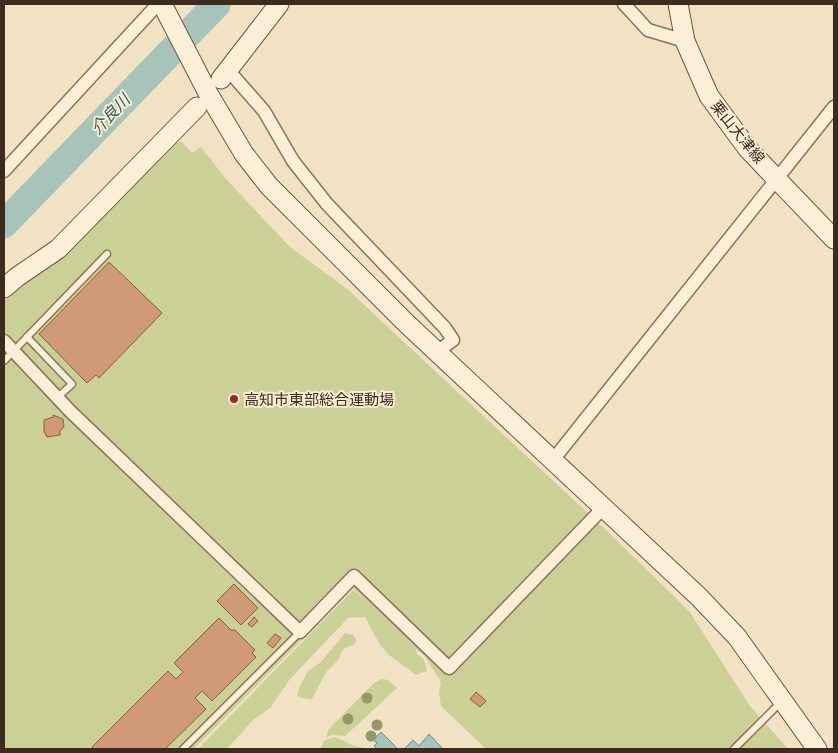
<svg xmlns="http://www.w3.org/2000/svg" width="838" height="753" viewBox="0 0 838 753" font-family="'Source Serif 4','Noto Sans JP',serif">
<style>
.green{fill:#cbd097}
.water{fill:#a6c4ba;stroke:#6c9388}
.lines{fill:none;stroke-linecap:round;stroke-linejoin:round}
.river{stroke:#a6c4ba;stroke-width:28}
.building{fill:#d19a77;stroke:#8d5b3d}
.lane-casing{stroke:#8d7359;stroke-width:9}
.street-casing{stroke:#8d7359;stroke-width:15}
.secondary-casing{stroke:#6f543c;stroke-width:21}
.lane{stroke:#fbefd8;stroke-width:6}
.street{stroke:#fbefd8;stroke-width:12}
.secondary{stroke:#fbefd8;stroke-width:19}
.tree{fill:#97976b}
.poi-dot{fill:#9f2529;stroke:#f8ecd4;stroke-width:2}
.labels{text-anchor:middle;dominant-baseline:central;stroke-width:4;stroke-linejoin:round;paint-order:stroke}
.street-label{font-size:15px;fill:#3c2c1e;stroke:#f8ecd4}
.poi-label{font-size:15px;fill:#3c2c1e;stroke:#f8ecd4;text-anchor:start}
.water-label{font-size:16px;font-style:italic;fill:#2c5c58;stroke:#f8ecd4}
</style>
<rect width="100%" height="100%" fill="#f1e2c4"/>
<!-- green -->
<g class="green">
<polygon points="177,142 182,142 192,153 201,147 226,179 290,247 346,288 607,531 689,611 750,706 788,749 486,749 441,706 439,693 441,682 424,655 416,649 417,654 424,659 427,671 416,675 389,655 380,645 365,617 348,618 290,679 270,708 253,720 227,749 198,749 353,590 366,601 353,588 194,749 4,749 4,299 161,152"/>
<polygon points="345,633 353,635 356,639 355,644 343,649 339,659 326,672 312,699 302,698 297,696 299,688 308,671 321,662"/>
<polygon points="381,679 388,680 397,688 345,736 332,735 326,737 329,729 374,683"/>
<polygon points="335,737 352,745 367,749 320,749 325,740"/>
</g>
<!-- water -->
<g class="water">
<polygon points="381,732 398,749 377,749 374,746 377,743 373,740"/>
<polygon points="429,734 443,749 404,749 413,740 419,746"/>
</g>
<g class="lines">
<!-- river -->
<polyline class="river" points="4,224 217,4"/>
</g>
<!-- building -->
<g class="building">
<polygon points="109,262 162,313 99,378 96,375 87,383 39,334"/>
<polygon points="53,415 63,419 64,427 60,431 60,435 47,437 44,431 44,420 53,417"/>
<polygon points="234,584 258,608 241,625 217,601"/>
<polygon points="254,617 258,621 252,627 248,624"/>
<polygon points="219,618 231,630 235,630 255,650 252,653 256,657 212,701 202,691 195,698 206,709 165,749 94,749 92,747 168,671 176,679 183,672 174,663"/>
<polygon points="275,634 281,638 273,648 267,643"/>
<polygon points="476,692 486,701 480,707 470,699"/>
</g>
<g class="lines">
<!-- lane casing -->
<g class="lane-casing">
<g id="lane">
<polyline points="27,337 72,384 58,397"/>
<polyline points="4,361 107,254"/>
<polyline points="183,749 300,632"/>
<polyline points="734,749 781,702"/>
</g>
</g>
<!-- street casing -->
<g class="street-casing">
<g id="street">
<polyline points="624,4 648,30 685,41"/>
<polyline points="228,70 264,111 293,161 327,204 445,328 453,340 437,352"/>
<polyline points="4,171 158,4"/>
<polyline points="4,341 70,411 300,632 354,576 449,668 603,508"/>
<polyline points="553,460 834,107"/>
</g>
</g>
<!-- secondary casing -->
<g class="secondary-casing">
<g id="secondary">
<polyline points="162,4 209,95 244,154 269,186 406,323 699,597 737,637 817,749"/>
<polyline points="678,4 685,41 709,96 748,149 834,239"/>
<polyline points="221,79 279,4"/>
<polyline points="4,288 17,277 58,249 197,107"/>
</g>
</g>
<!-- lane -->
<use href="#lane" class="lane"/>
<!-- street -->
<use href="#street" class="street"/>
<!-- secondary -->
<use href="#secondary" class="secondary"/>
</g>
<!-- trees -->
<g class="tree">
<circle cx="367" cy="698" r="5.5"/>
<circle cx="348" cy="719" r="5.5"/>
<circle cx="377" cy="725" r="5.5"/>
<circle cx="371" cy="736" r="5.5"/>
</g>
<!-- markers -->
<circle class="poi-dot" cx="234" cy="399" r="5"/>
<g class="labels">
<!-- street labels -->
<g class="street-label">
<text transform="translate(738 132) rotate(51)">栗山大津線</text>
</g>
<!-- poi labels -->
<g class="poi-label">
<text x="244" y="399">高知市東部総合運動場</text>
</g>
<!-- water labels -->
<g class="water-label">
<text transform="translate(110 114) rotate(-46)">介良川</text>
</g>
</g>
<!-- border -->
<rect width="838" height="753" fill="none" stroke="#3c2c1e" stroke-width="10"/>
</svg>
